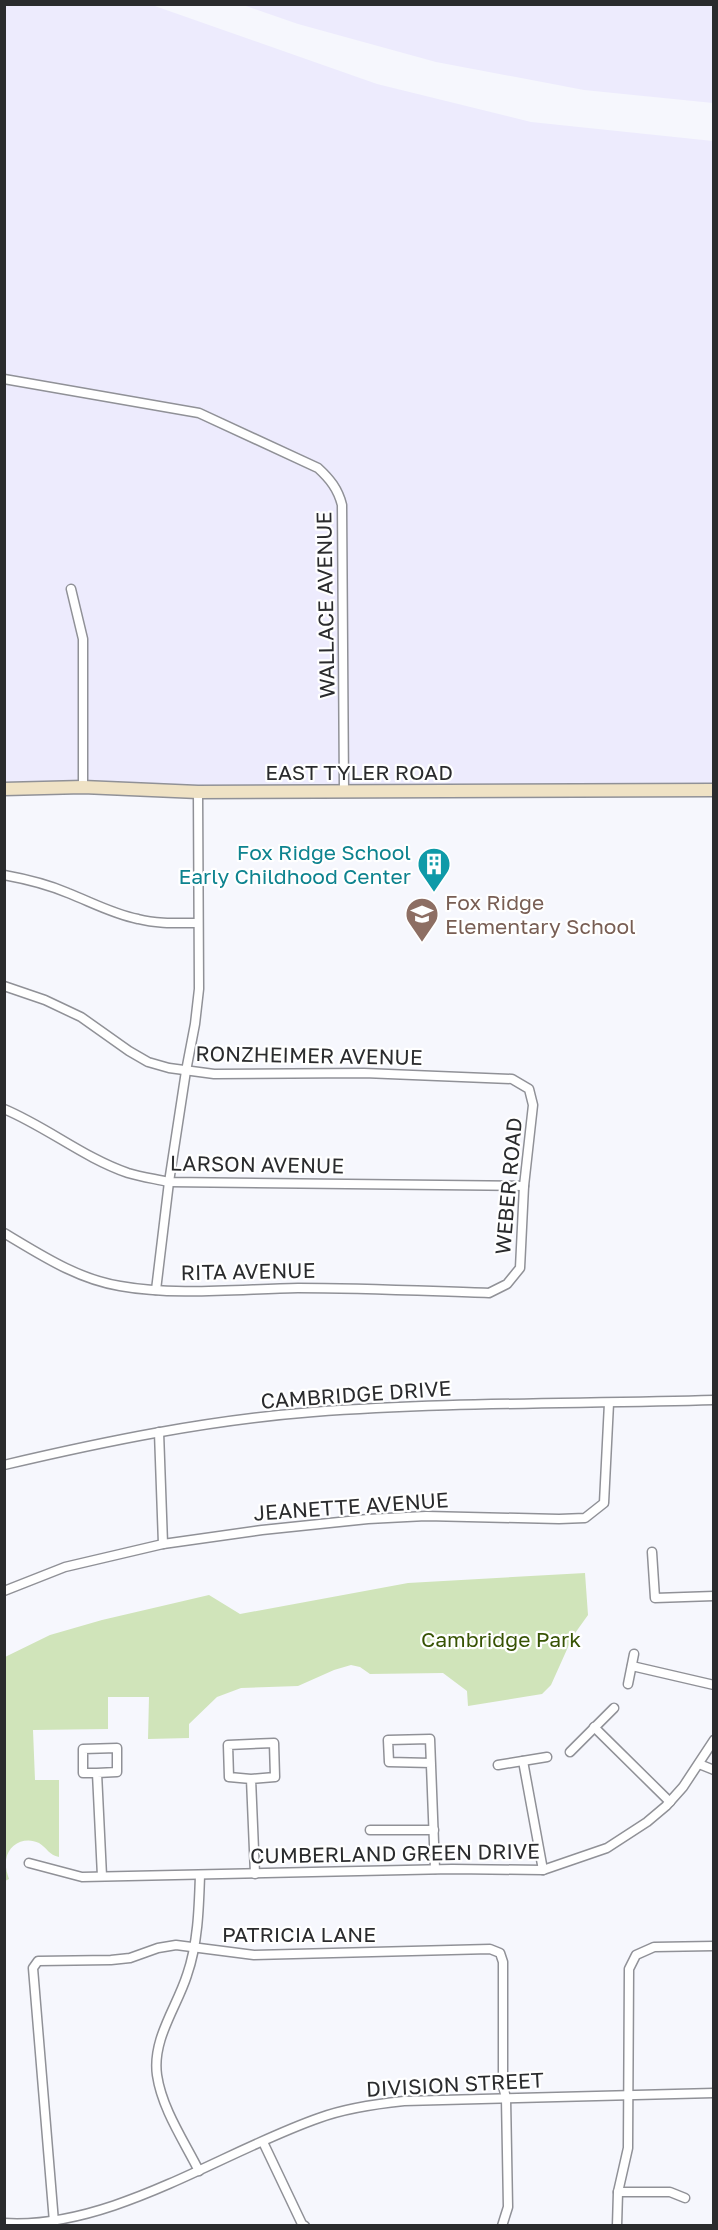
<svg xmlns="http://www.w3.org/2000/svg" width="718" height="2230" viewBox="0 0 718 2230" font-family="'Golos Text',sans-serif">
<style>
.industrial{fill:#edebfd}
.green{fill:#d0e4ba}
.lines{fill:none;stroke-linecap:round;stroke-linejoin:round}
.street-casing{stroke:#909197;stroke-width:11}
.secondary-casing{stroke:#909197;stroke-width:15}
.street{stroke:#fff;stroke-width:8}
.secondary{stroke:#efe2c5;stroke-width:12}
.labels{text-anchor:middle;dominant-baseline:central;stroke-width:4.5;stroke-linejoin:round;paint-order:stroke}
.street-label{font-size:21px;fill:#2a2b2d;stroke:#fff}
.culture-label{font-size:21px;fill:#0d838f;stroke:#fff;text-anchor:end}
.education-label{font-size:21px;fill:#785e54;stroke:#fff;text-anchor:start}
.park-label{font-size:21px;fill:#375304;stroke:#fff}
</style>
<rect width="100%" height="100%" fill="#f6f7fd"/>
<!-- industrial -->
<g class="industrial">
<polygon points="4,5 152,5 377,84 531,122 713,141 713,785 5,788"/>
<polygon points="243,5 713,5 713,103 584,90 436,62 298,24"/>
</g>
<!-- green -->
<path class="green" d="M585,1573l3,42 -15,21 -22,49 -9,9 -74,12 -1,-15 -24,-18 -73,1 -10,-7 -9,-2 -17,5 -36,16 -57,2 -24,9 -28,27v14l-41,1 1,-42h-41v32l-75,1 2,50h24v77c-10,-2 -12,-9 -20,-14 -14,-7 -31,1 -33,17 -1,6 1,13 3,19l-4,2v-224l45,-22 52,-15 107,-25 31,19 168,-31z"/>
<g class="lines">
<!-- street casing -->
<g class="street-casing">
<g id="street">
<path d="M4,379l195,34 119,55c12,11 20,21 24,37l2,286"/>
<polyline points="71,589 83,639 83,787"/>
<path d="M4,875c22,4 43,9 64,18 23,9 45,21 70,26 19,5 40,4 60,4"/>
<path d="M4,986l41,14 36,17 48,34 19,11 21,6 45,6 150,-1 148,6 17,10 4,16 -9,81 -4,82 -13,16 -18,9c-64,-2 -128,-5 -191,-5 -57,1 -123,8 -178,-2 -43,-7 -79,-31 -116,-53"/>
<path d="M4,1109c43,18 80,49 124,64 13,4 28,6 41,9l355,4"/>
<polyline points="156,1290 169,1182 186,1071 195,1024 199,989 198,792"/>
<polyline points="159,1432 163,1544"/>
<path d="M4,1465c102,-24 205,-45 309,-53 133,-10 267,-8 401,-12"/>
<polyline points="652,1552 655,1598 714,1596"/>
<polyline points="4,1591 65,1567 163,1544 262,1530 368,1519 426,1516 559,1519 585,1518 604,1503 609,1403"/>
<polyline points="632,1666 714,1685"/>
<polyline points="628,1684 634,1654"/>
<polyline points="594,1727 670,1802"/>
<polyline points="570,1752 614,1708"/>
<polyline points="523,1761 543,1870"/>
<polyline points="431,1763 389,1762 388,1740 430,1739 435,1869"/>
<polyline points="699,1764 714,1770"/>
<polyline points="498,1765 547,1757"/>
<polyline points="97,1773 83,1773 83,1749 117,1748 117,1772 97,1773 102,1876"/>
<polyline points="251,1779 229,1777 228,1745 274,1743 275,1777 251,1779 255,1874"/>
<polyline points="370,1830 434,1830"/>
<polyline points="29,1863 82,1877 452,1869 543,1870 607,1848 647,1822 666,1806 683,1787 714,1740"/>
<polyline points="263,2142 302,2224 305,2226"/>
<path d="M199,2171c-15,-30 -37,-62 -42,-96 -5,-36 20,-68 30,-100 11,-31 12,-68 13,-100"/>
<polyline points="618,2192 670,2192 685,2198"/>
<polyline points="54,2222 33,1968 38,1961 111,1960 130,1958 158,1948 176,1945 254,1955 490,1949 500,1953 503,1962 503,2086 506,2098 508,2207 502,2226"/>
<path d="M4,2223c106,7 217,-71 315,-105 27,-10 56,-14 85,-17l310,-8"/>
<polyline points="617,2226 618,2192 628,2148 629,1969 636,1955 654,1947 714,1946"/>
</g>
</g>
<!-- secondary casing -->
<g class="secondary-casing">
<polyline id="secondary" points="4,789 83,787 198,792 714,790"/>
</g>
<!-- street -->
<use href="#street" class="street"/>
<!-- secondary -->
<use href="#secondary" class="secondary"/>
</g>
<!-- icons -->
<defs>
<g id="building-pin" transform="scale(1.725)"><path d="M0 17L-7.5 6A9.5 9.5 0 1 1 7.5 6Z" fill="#0f9aa8" stroke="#fff"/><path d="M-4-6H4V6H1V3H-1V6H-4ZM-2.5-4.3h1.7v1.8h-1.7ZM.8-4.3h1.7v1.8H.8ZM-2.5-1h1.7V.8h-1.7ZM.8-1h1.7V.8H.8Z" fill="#fff"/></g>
<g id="school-pin" transform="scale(1.725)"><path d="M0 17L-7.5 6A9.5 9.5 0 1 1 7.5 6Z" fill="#8d6e63" stroke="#fff"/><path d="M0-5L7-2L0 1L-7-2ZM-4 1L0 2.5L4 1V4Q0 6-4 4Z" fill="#fff"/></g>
</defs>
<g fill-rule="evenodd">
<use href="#building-pin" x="434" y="864"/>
<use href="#school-pin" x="422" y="914"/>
</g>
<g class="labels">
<!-- street labels -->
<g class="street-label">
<text transform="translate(325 605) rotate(-91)">WALLACE AVENUE</text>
<text x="359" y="772">EAST TYLER ROAD</text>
<text transform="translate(309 1055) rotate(1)">RONZHEIMER AVENUE</text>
<text transform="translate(257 1164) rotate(1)">LARSON AVENUE</text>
<text transform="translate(508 1186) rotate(-85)">WEBER ROAD</text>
<text transform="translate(248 1271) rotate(-1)">RITA AVENUE</text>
<text transform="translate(356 1394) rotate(-4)">CAMBRIDGE DRIVE</text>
<text transform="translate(351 1506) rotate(-4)">JEANETTE AVENUE</text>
<text transform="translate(395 1853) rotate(-1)">CUMBERLAND GREEN DRIVE</text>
<text x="299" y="1934">PATRICIA LANE</text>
<text transform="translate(455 2084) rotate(-3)">DIVISION STREET</text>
</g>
<!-- culture labels -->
<g class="culture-label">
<text x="411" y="852">Fox Ridge School<tspan x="411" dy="24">Early Childhood Center</tspan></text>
</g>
<!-- education labels -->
<g class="education-label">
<text x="445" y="902">Fox Ridge<tspan x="445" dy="24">Elementary School</tspan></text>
</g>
<!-- park labels -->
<g class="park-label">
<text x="501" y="1639">Cambridge Park</text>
</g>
</g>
<!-- border -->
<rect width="718" height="2230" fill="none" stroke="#2a2b2d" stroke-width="12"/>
</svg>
